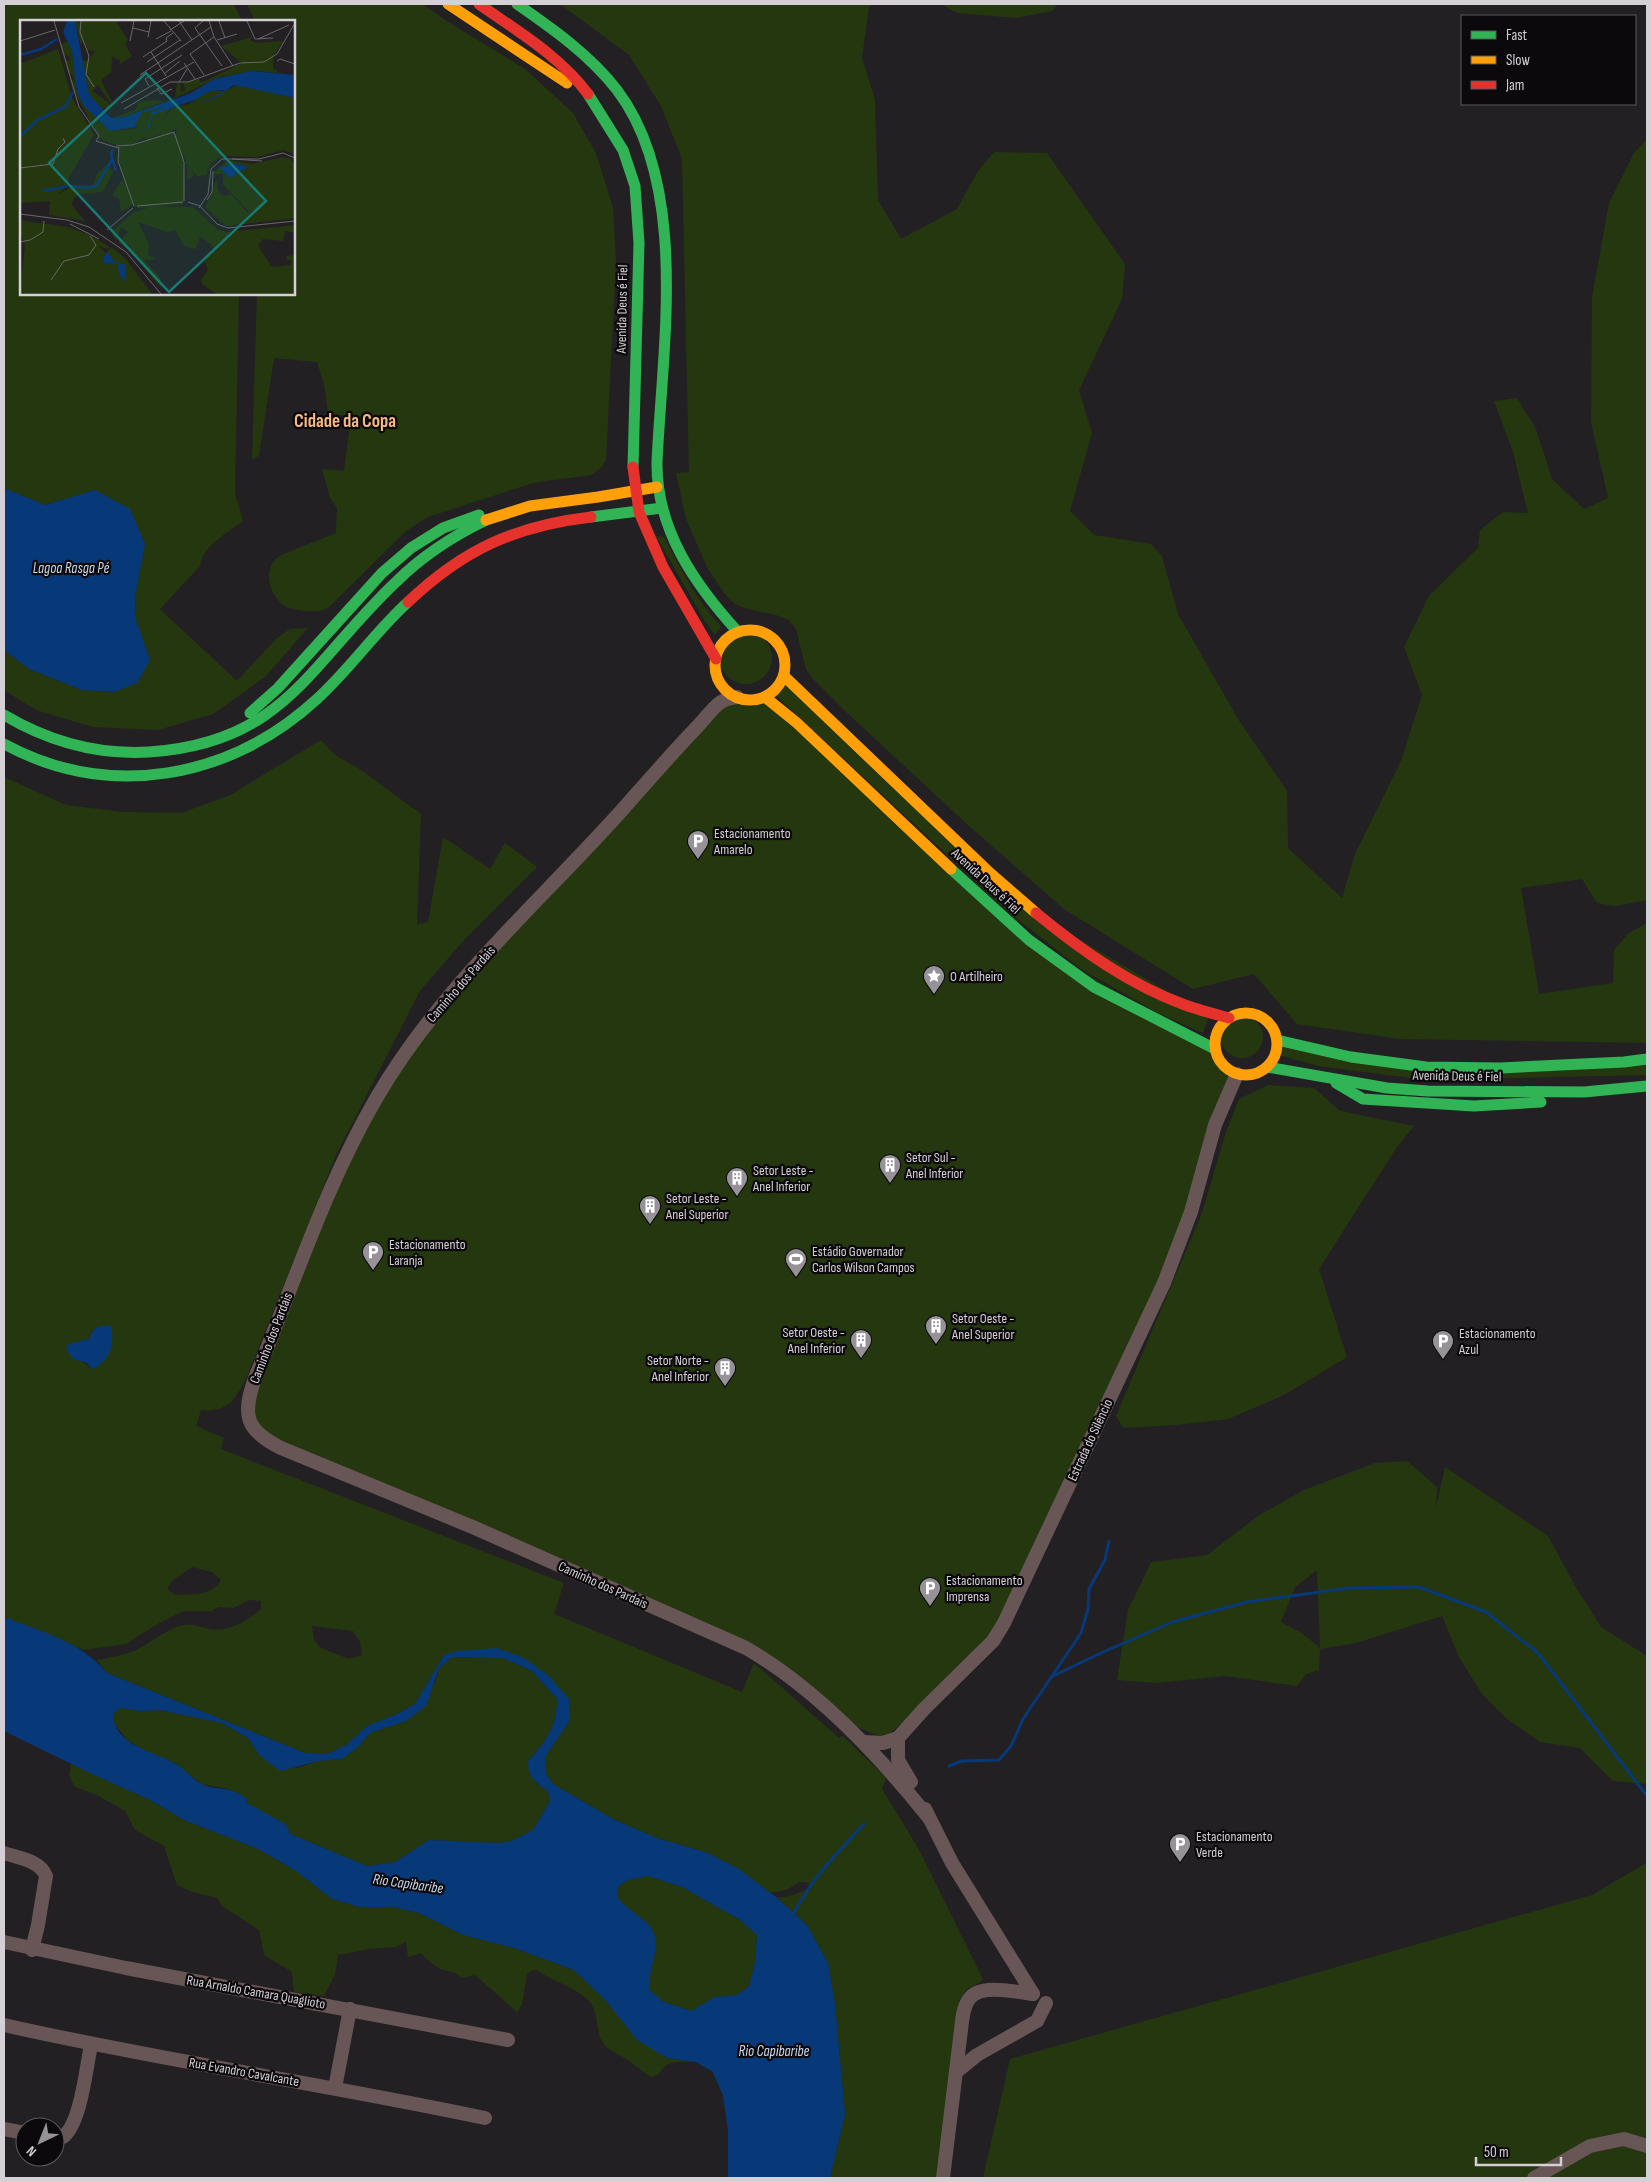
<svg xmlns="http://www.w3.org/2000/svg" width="1651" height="2182" viewBox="0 0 1651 2182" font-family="'Sofia Sans Condensed',sans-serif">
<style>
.green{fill:#25370f;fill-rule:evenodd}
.water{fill:#073979;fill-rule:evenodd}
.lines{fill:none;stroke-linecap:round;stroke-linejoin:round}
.stream{stroke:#073979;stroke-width:3}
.river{stroke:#073979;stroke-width:20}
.street{stroke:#685555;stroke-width:14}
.fast{stroke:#30b455;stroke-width:11}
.slow{stroke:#ff9f0a;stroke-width:11}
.jam{stroke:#e5322d;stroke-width:11}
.labels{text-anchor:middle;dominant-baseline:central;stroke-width:4.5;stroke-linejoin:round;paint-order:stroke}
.street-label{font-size:14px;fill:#d4d0d6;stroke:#0b090c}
.poi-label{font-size:14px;fill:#d4d0d6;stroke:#0b090c;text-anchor:start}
.water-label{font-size:15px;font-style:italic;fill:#ccdaee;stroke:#0b090c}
.district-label{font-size:19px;font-weight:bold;fill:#f5b981;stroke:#0b090c}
.inset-river{fill:none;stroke:#073979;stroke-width:2.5}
.inset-road{fill:none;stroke:#6a666b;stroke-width:1}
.view{fill:#197a73;fill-opacity:0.15;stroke:#197a73;stroke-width:2.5}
.inset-edge{fill:none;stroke:#d4d0d6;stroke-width:2.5}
</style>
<rect width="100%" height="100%" fill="#232024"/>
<!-- green -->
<g class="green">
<path d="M4,4h230l8,17h-221v273h218l-4,199 8,28c-14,11 -41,25 -43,45l-40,43 77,72 40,-43 13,-9 18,-1 -43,49 -52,37 -55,16 -65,-3 -57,-17 -32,-20v-40l25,19 53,21 32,2 36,-32 -14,-40 -1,-23 10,-53 -50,-54 -50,15 -41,-17z"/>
<path d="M247,4h176l25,18 77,47 48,44 23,40 17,55 3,52 -10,200 -4,7 -11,8 -58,8 -105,34 -22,14 -78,77c-8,4 -13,3 -22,3 -8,-1 -16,-1 -23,-6 -15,-12 -21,-39 -2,-50l55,-22 1,-25 -7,-10 -8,-29 22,2 7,-55 -23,-3 -4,-30 -7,-21 -43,-4 -15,98 -7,3 5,-165h37v-273h-39z"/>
<polygon points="560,4 873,4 869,7 862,58 875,100 878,200 901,239 957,209 978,171 994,152 1047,153 1125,264 1122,299 1079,390 1092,433 1070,511 1094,535 1151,544 1162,556 1178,614 1238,719 1287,791 1288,848 1342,898 1355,854 1401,761 1422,695 1404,647 1429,596 1478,548 1480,530 1503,512 1528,513 1513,452 1494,401 1517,398 1536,429 1552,479 1584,509 1608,498 1591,422 1592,297 1609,203 1634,153 1647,139 1647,900 1615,906 1597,903 1582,879 1521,888 1539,994 1613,983 1614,950 1629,933 1647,923 1647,1043 1400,1039 1297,1024 1254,974 1193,989 1064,909 969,826 845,711 812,678 806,669 796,629 789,620 776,615 744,608 735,604 724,593 707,567 686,519 676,473 689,472 682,159 661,106 629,55"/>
<polygon points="940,4 1058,4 1052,11 1016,18 958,13"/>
<path d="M656,536l8,1c17,32 32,63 57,89l-6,9 -12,-17z"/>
<circle cx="746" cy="658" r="26"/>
<polygon points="784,680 1019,904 1209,1016 1203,1033 1158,1013 1081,969 1011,914 772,692"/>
<polygon points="742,698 769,699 1029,940 1193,1037 1218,1058 1229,1070 1237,1074 1191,1212 1004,1623 924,1709 902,1723 884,1738 857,1727 801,1678 281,1448 247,1412 325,1200 408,1050 720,703"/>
<path d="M321,740l14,15 26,15 60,44 -4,111 11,-3 15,-85 47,32 15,-26 32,24 -74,74 -43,50 -84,164 -91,226c-12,21 -18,31 -44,29l-5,16 28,12 -3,11 343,134 -10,31 188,78 12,-29 85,75 4,-2 43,42 -4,11 36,59 65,131c-8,10 -17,5 -24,22l-21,177h-108l15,-64 -10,-110 -7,-41 -21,-38 -31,-28c14,2 24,-7 36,-8l-4,-6c-13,-2 -10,1 -20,6 -5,2 -12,3 -18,4l-31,-24 -31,-16 -51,-15 -42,-18 -62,-36 -8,-12v-15l25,-37 -1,-21 -45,-41 -80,-3 -29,49 -18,10 -30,12 -21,19 -19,9 -22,-1 -198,-80 -10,-13c15,-3 31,-5 45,-13 12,-7 23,-16 37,-21 11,-3 19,0 30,3 19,4 39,-8 52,-20v-8l-12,-1 -16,8 -14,-1 -8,4h-28l-24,12 -33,21 -43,6 -79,-33v-840l62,28 57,7 58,1 49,-18zM92,1330v39l-26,-20 3,-5 20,-5zM192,1567l20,5 9,8c-8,16 -29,14 -46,15l-8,-6 6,-9zM312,1626l41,5 7,11 2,13 -13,4 -28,-11 -7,-8z"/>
<circle cx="1242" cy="1037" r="21"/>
<polygon points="1281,1038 1393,1063 1647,1063 1647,1075 1426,1080 1318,1066 1276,1054"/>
<polygon points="1268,1085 1314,1088 1340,1111 1414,1126 1397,1147 1319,1269 1347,1357 1284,1395 1228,1419 1176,1425 1123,1428 1116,1416 1202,1213 1226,1132 1239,1099"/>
<path d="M1407,1461l30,26 -1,21 9,-41 103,69 26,48 27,43 46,29v128l-34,-3 -33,-33 -40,-6 -34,-24 -24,-24 -23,-37 -17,-41 -86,27 -36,6 -1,21 -13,4 -9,12 -73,-10 -68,7 -39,-3 11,-70 23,-48 56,-7 51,-39 46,-26 71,-27zM1316,1571l1,1 3,76 -17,-14 -22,-12 14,-35z"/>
<path d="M452,1657l51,1 29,13 26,29c-4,29 -10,40 -30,61l9,23 11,7 2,10 -17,29 -22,11 -12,2 -70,-3 -34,22 -28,4 -79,-33 -13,-11 -12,-5 -12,2 -7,-6 3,-14 -18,-10 -28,-5 -26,-21 -28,-11 -20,-12 -13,-17 -1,-9 7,-6 21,3 18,-1 63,13 26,15 11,17 38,13 21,-7 24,-2 16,-12 12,-14 36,-12 29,-38 4,-15z"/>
<path d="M71,1764l79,36 34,20 74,29 38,22 36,28 28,8h33l26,6 44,22 51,13 60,22 93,88 28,4c-15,0 -28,-3 -36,12l-8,3c-9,-5 -14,-11 -22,-16 -8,-7 -22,-9 -27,-20 -7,-12 -3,-29 -13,-40 -9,-12 -38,-20 -52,-31l-6,1 -4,3 -5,30 -5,8 -42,-37 -13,3c-7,-6 -9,-6 -18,-8 -9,-3 -17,-10 -23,-17l-13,4 -2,-15 -10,5 -27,2 -31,6 -3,19 -11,22 -30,-4 -2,-20 -28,-17 -5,-25 -37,-24 -5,-8 -24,-6 -16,-7 -13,-39 -29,-16 -10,-19 -28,-16 -22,-8 -6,-11z"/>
<polygon points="1647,1860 1647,2178 983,2178 1010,2059 1592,1895 1646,1863"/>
<polygon points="648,1876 682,1887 740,1920 757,1935 755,1962 749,1986 737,1995 715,1997 691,2011 664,2002 648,1990 648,1978 652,1967 648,1924 624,1906 617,1897 618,1887 628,1880"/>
</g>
<!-- water -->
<g class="water">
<polygon points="4,488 45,505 95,490 130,509 145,544 135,597 136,620 150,660 137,683 114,692 82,690 29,669 4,650"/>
<path d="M110,1325c6,17 0,37 -18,44l-5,-6 -14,-4 -7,-10 3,-5 20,-5c4,-12 8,-13 21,-14z"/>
<path d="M4,1617c36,14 78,25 103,56l198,80 22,1 19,-9 21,-19 30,-12 18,-10 29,-49 13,-4 40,-3 27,10 24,17 21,24 1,21 -25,37v15l8,12 62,36 42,18 51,15 31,16 37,28 31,28 21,38 7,41 10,110 -15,64h-102v-47l-5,-36 -11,-24 -17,-9 -28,-4 -30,-18 -31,-39 -32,-31 -60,-22 -51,-13 -44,-22 -26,-6h-33l-28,-8 -36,-28 -38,-22 -74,-29 -34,-20 -58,-26 -88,-43zM452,1657l51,1 29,13 26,29c-4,29 -10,40 -30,61 0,16 7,22 20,30l2,10 -17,29 -22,11 -12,2 -70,-3 -34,22 -28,4 -79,-33 -13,-11 -12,-5 -12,2 -7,-6 3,-14c-18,-15 -31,-7 -47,-16 -9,-5 -15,-14 -24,-19 -22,-13 -62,-18 -63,-50l7,-6 21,3 18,-1 63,13 26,15 11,17 21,16 38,-10 24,-2 16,-12 12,-14 36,-12 20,-15 13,-38zM648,1876l34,11 58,33 17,15 -2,27 -6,24 -12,9 -22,2 -24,14 -27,-9 -15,-12c-2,-22 17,-48 -2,-67 -10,-9 -21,-15 -30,-26l1,-10 10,-7z"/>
</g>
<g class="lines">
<!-- stream -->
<g class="stream">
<polyline points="1051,1677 1101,1653 1172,1622 1247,1602 1349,1588 1419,1587 1486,1612 1538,1653 1647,1796"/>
<polyline points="949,1766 962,1761 999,1760 1011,1746 1023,1719 1081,1633 1088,1609 1089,1589 1105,1560 1109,1541"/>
<path d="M793,1915c17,-35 45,-63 71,-91"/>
</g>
<!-- river -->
<polyline class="river" points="221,1800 279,1832"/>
<!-- street -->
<g class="street">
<path d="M737,697c-5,1 -11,2 -16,5 -9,6 -16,17 -24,25 -25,26 -49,54 -74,82 -84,94 -182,178 -246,288 -52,89 -83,187 -122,281 -13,37 -10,52 26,70l194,80 271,120c71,41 132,106 183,170"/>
<polyline points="898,1738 898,1760 911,1782"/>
<polyline points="864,1742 883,1743 898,1738 924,1709 993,1641 1004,1623 1164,1283 1191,1212 1215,1125 1237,1074"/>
<polyline points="925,1809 952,1863 1033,1994"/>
<path d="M4,1853c14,5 36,7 42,23l-8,49 -6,25"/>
<polyline points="4,1942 126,1968 508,2040"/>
<path d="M4,2025c159,36 321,59 481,93"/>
<polyline points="956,2072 977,2055 1037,2021 1046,2003"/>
<polyline points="335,2088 350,2009"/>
<polyline points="4,2129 25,2133"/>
<path d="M55,2138l8,-1c18,-14 23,-69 28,-92"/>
<path d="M943,2178l18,-148c1,-10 2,-23 8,-31 11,-16 47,-7 64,-5"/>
<polyline points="1534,2178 1590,2146 1624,2139 1647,2146"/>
</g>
<!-- fast -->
<g class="fast">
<path d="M517,4c36,25 73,51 100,86 73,96 45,259 40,372 -1,67 38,123 81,170"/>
<polyline points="588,94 623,150 635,186 639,243 633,467"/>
<polyline points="591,517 662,508"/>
<polyline points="250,713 278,688 382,573 411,548 443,528 479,515"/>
<path d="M4,715c44,26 94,40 145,37 136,-9 160,-88 247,-170 26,-26 57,-46 90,-62"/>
<path d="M4,744c106,57 226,35 313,-45 33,-30 58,-67 91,-97"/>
<polyline points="951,869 1029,940 1094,987 1215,1049"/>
<polyline points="1277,1040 1351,1057 1426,1067 1500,1068 1624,1062 1647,1059"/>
<polyline points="1267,1067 1387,1088 1428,1091 1584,1092 1647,1086"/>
<polyline points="1336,1083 1363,1099 1474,1106 1541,1102"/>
</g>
<!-- slow -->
<g class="slow">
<polyline points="448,4 567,83"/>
<polyline points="486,520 530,506 598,497 657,487"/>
<circle cx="750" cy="665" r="35"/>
<polyline points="784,676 990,873 1036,913"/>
<polyline points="765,697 797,723 951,869"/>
<circle cx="1246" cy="1044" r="31"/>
</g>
<!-- jam -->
<g class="jam">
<path d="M479,4c38,27 81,52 109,90"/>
<polyline points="633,467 639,512 663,567 716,659"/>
<path d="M408,602c56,-53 107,-76 183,-85"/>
<path d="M1036,913c45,37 94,72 149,92 14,5 29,9 44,13"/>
</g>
</g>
<!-- icons -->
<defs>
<g id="parking-pin" transform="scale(1.125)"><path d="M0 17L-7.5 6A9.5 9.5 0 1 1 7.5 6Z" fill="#969298" stroke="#0b090c"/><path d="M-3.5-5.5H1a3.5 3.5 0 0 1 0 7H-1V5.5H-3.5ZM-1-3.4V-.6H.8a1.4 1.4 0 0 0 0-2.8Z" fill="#fff"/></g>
<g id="sight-pin" transform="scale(1.125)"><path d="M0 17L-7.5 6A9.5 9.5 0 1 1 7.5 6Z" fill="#969298" stroke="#0b090c"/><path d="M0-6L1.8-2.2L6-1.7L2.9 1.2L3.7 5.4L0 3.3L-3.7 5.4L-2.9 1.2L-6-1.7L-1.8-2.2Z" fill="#fff"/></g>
<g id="building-pin" transform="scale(1.125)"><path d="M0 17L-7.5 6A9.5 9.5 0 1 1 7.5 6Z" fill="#969298" stroke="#0b090c"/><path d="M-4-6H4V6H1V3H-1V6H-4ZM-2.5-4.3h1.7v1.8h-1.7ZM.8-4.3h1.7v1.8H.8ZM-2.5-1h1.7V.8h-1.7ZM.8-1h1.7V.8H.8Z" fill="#fff"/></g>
<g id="stadium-pin" transform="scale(1.125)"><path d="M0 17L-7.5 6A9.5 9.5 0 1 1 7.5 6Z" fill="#969298" stroke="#0b090c"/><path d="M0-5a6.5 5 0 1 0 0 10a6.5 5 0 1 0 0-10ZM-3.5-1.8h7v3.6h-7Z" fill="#fff"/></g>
</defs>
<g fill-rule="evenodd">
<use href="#parking-pin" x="698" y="841"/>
<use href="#sight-pin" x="934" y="976"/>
<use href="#building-pin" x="890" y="1165"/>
<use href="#building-pin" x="737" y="1178"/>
<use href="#building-pin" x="650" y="1206"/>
<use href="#parking-pin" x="373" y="1252"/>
<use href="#stadium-pin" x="796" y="1259"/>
<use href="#building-pin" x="936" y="1326"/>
<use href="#building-pin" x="861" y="1340"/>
<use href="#parking-pin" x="1443" y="1341"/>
<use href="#building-pin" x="725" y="1368"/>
<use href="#parking-pin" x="930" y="1588"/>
<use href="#parking-pin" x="1180" y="1844"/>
</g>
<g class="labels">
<!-- street labels -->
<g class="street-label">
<text transform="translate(622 309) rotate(-89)">Avenida Deus é Fiel</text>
<text transform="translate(986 881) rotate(43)">Avenida Deus é Fiel</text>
<text transform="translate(461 984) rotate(-49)">Caminho dos Pardais</text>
<text transform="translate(1457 1076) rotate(1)">Avenida Deus é Fiel</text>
<text transform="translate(271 1338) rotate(-69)">Caminho dos Pardais</text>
<text transform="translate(1090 1440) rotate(-65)">Estrada do Silêncio</text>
<text transform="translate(603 1585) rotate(24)">Caminho dos Pardais</text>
<text transform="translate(256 1992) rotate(10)">Rua Arnaldo Camara Quaglioto</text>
<text transform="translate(244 2072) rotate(10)">Rua Evandro Cavalcante</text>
</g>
<!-- poi labels -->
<g class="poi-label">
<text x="714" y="833">Estacionamento<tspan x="714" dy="16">Amarelo</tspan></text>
<text x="950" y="976">O Artilheiro</text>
<text x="906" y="1157">Setor Sul -<tspan x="906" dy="16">Anel Inferior</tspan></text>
<text x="753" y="1170">Setor Leste -<tspan x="753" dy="16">Anel Inferior</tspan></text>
<text x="666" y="1198">Setor Leste -<tspan x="666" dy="16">Anel Superior</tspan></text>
<text x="389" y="1244">Estacionamento<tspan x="389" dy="16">Laranja</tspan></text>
<text x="812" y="1251">Estádio Governador<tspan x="812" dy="16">Carlos Wilson Campos</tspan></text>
<text x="952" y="1318">Setor Oeste -<tspan x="952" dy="16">Anel Superior</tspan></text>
<text x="845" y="1332" text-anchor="end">Setor Oeste -<tspan x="845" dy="16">Anel Inferior</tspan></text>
<text x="1459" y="1333">Estacionamento<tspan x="1459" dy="16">Azul</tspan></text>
<text x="709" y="1360" text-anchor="end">Setor Norte -<tspan x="709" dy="16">Anel Inferior</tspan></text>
<text x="946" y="1580">Estacionamento<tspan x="946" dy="16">Imprensa</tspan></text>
<text x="1196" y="1836">Estacionamento<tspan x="1196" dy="16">Verde</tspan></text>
</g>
<!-- water labels -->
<g class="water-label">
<text x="71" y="568">Lagoa Rasga Pé</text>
<text transform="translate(408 1884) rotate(8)">Rio Capibaribe</text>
<text x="774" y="2051">Rio Capibaribe</text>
</g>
<!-- district labels -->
<g class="district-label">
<text x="345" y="421">Cidade da Copa</text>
</g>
</g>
<!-- overview -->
<g transform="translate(20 20)">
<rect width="275" height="275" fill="#232024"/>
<path d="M55,1l5,3 2,-3h34l12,19 -3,4 7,12 -13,9 1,-5 -8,-3 -1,15 -10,8 11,22 -2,1 -12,-18 -6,6 17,12v4l-8,3 -12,-15 -8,-34h7l7,-10 -7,-1 -5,-11 -2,7zM47,15l5,16 5,41 4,8 29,31 28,-3 -4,-5 8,-11 21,-6 2,1 -4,4 8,-2 -6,12 8,-12 23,-7 3,-5 14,-6h15l11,-6 58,13v57l-11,-5 -27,7 -35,-1 -11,7 -5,12 -9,1 -6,-6 3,6 -7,4v-14l-4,-14 2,43 -2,9 -44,4 -5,-2 -6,-13 5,11 -12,8 -2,-13 -7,-4 10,-16 4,8 -8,-28 1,-12 14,-2 38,-14 5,3 1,-5 -31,10 -1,-2 -14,8h-15l-16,-6 -27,-49 -3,-9 4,-1 -1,-5 -5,-2 -3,-12 5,-1 -1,-4 -6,-1 -3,-11 8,-2zM232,17l-2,3 5,3 28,-2 -10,16v11l7,5 -26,-2 -35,6 -44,21 2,-15h3l1,9 4,-2 -2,-7 16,-4 2,4 41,-20 -21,-17zM38,29l14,49 22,37 -25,42 -1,8 -11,10 17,-10h19l4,-12 11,-9 5,8 -10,20 -25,2 -5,6 -1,5 13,16 -36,-6 1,-14 -30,2v-139zM132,80l13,1 -41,16 -12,1 24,-9 2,-7zM262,137l9,2 4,7v52l-69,8 -21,-19 7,-13 2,-11 3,-2v7l5,8 8,-1 -4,-7 21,24 15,6 -12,-5 -27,-29v-10h-8l-1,6v-9l15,-11 24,4zM214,145l14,2 -20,10 -7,-7zM134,186l39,1 24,22 9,3 69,-7v8l-10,-2 -2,10 -20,-2 -5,7 14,21 18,-2 2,-4 -6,-2 1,-3 8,-1v39h-79l-14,-10 -1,-4 7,-10 -4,-12 10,-7 -2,-6 -12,-9 -4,13 -11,-2 -10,-17 -8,2 -29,-10 11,22 -1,11 8,4 -12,1 16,17 1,11 -30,-36 -13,-10 10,-10 -7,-5 -5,14 -5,-9 23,-20zM0,200l47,7 22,8 9,11 -7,-10 19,11 -2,2 -10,-3 8,7 5,-6 14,11 27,36h-132l5,-49 -5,-12z" fill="#25370f" fill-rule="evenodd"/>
<path d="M47,1h8l14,74 22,23 13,-1 67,-24 23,-14 37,-8 44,4v23l-61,-13 -21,15 -22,1 -39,14 -3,13 -5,4h-5l-3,-5 -26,4 -26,-25 -7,-14 -5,-41 -9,-19zM205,70l-13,9 -19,2 17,-10zM145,87l-13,5 -6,19 -6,1 -5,-7 7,-13zM212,143l14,3 2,1 -18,11 -10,-10zM88,232l6,10 12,3 -1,16 -6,-6 -1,-11 -14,-1v-7z" fill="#073979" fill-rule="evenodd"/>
<path class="inset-river" d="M0,35l21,-6 16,-10M0,116l19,-17 26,-12 8,-15M93,129l-2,5 5,17M50,166l15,2 11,-2 16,-26M22,171l26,-5"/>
<path class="inset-road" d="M34,1l25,86 20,29 -3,5 22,7M61,1l-1,11 9,24 -3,18 8,13M144,1l17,20M159,1l13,19M183,1l-8,7 27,38M189,1l5,16 19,29M199,1l6,17M227,1l8,18 18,-1M113,8l16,4M150,10l14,-9M128,17l3,-16M136,19l15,-8M238,19l31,-14M197,20l20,-6M0,21l35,-11M110,21l4,-20M131,32l15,24M123,37l24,-16 -1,-3 7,-5M257,41l3,-2 15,5M127,42l33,-22M164,43l11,16M144,54l16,-13M120,55l71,-48M184,55l-14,-21 24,-17M159,62l8,-13M129,66l-4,-7 37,-24M137,68l4,6 11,-5M101,83l73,-41M104,89l46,-27h18l52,-19 24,-1 13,-8 18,-31M96,126l16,-1 42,-13 10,30v39M99,127l-1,14 16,45M212,139l30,2M0,148l33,-4 5,-15 7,-7 -2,-4M187,180l5,-8 1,-21M168,182l12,4 17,18 11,4 67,-7M117,186l46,-4M179,188l9,-14 3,-25 11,-10h37l24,-6 12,5M0,194l47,6 22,7 37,25 35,42M50,204l29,15M87,210l26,-22M0,222l10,-2 13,-8 1,-11M31,260l13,-19 25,-6 7,-10 -6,-9"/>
<path class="view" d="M126,53l120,128 -97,91 -120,-129z"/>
<rect width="275" height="275" class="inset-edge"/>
</g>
<!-- border -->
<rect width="1651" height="2182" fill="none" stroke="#d4d0d6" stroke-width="10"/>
<!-- legend -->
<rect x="1461" y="15" width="175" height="90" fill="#0b090c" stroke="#5b595d"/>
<rect x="1471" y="31" width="25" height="8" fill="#30b455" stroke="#5b595d"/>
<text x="1506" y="40" font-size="15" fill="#d4d0d6">Fast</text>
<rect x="1471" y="56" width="25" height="8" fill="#ff9f0a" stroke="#5b595d"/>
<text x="1506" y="65" font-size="15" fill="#d4d0d6">Slow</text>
<rect x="1471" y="81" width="25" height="8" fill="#e5322d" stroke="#5b595d"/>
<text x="1506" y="90" font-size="15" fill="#d4d0d6">Jam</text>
<!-- north arrow -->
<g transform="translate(40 2142) rotate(223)"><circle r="24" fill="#0b090c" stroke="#5b595d"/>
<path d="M0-4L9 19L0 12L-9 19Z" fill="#969298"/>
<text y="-8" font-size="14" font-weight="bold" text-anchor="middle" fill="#d4d0d6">N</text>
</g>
<!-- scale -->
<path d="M1476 2157v8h85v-8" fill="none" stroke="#d4d0d6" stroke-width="2.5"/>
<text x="1484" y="2157" font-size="15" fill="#d4d0d6" stroke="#0b090c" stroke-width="4" paint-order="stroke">50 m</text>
</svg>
